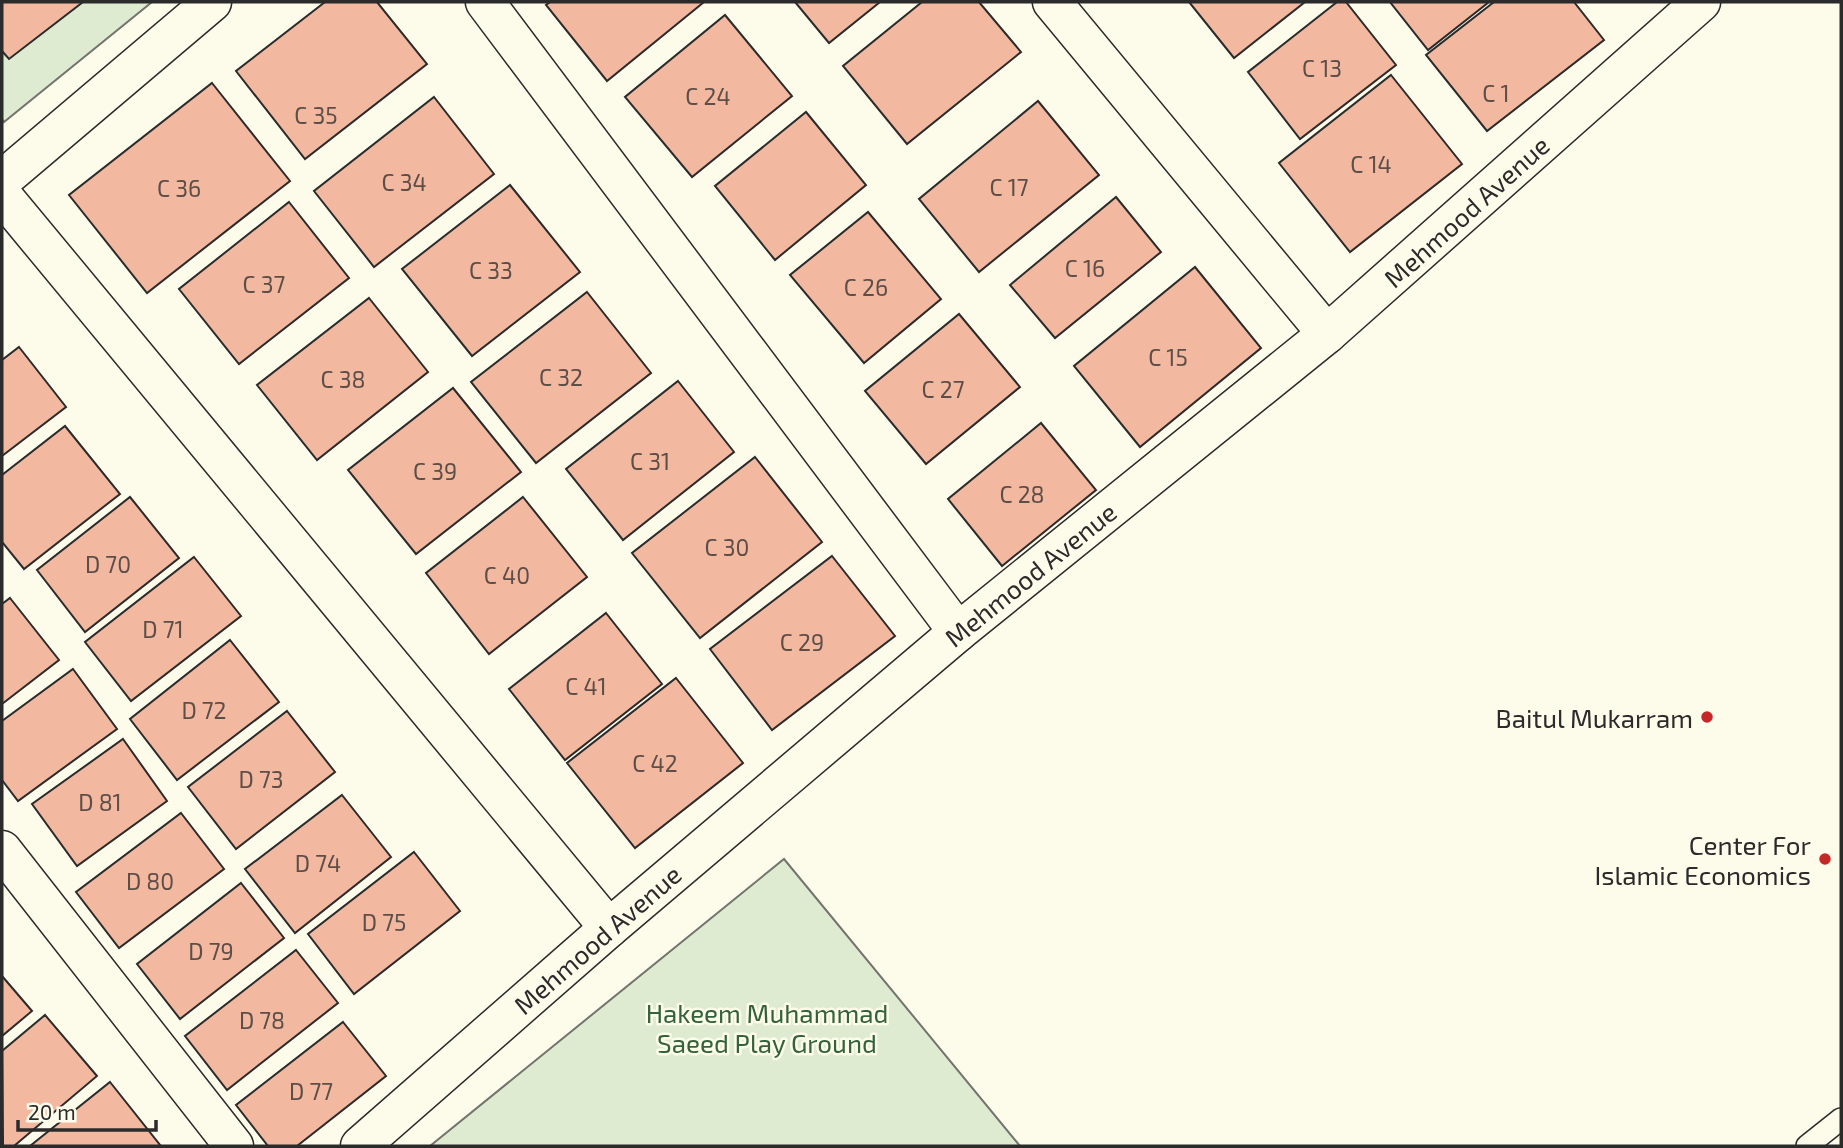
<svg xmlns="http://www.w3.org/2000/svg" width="1843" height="1148" viewBox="0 0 1843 1148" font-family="'Exo 2',sans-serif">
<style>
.green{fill:#deebd1;stroke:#74746e;stroke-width:2}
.building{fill:#f2b8a0;stroke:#2b2b2b;stroke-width:2}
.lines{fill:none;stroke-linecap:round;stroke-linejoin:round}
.lane-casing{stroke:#2b2b2b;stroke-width:24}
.street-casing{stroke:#2b2b2b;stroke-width:41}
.lane{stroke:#fdfbea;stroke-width:21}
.street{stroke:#fdfbea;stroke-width:38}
.poi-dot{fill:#c62828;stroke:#fdfbea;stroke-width:2.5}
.labels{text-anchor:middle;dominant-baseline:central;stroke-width:5;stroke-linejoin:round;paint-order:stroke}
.number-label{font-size:23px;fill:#5d4e48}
.street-label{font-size:26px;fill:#2b2b2b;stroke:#fdfbea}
.poi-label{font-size:26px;fill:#2b2b2b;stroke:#fdfbea;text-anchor:end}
.park-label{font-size:26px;fill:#34623c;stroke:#fdfbea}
</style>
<rect width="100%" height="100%" fill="#fdfbea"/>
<!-- green -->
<g class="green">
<polygon points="2,2 152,2 4,122 2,119"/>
<polygon points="784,859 1020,1146 430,1146"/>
</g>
<!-- building -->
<g class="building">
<polygon points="2,2 83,2 9,59 2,51"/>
<polygon points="325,2 377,2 427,64 305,159 236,71"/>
<polygon points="550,2 704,2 607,81 546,5"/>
<polygon points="795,2 880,2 829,43"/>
<polygon points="922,2 979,2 1021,52 907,144 843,66"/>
<polygon points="1189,2 1305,2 1234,58"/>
<polygon points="1337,2 1346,2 1396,65 1300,139 1248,72"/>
<polygon points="1390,2 1489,2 1428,50"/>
<polygon points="1494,2 1574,2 1604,40 1487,131 1426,55"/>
<polygon points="725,15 792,96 692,177 625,97"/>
<polygon points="1391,75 1462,164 1350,252 1279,163"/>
<polygon points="212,83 290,181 147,293 69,195"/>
<polygon points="434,97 494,174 374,267 314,191"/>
<polygon points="1038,101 1099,175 979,272 919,199"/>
<polygon points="806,112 866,185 775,260 715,186"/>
<polygon points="510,185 580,272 472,356 402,269"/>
<polygon points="1116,197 1161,252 1055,338 1010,285"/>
<polygon points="289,202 349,278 239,364 179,289"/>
<polygon points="868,212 941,299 864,363 790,275"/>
<polygon points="1195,267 1261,348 1140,447 1074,366"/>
<polygon points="587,292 651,373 536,463 471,382"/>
<polygon points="369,298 428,372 317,460 257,385"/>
<polygon points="959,314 1020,387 926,464 865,391"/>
<polygon points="19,347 66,407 2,456 2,360"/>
<polygon points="678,381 734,452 623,540 566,469"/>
<polygon points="453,388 521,472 416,554 348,470"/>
<polygon points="1041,423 1096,490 1002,566 948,499"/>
<polygon points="65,426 120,494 24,569 2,542 2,475"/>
<polygon points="755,457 822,542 700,638 632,553"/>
<polygon points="130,497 179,558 85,632 37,570"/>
<polygon points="523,497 587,577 489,654 426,573"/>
<polygon points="832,556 895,636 772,730 710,649"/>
<polygon points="194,557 241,616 131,701 85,642"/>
<polygon points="10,598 59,660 2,704 2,604"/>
<polygon points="606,613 662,684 565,760 509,689"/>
<polygon points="230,640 279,702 177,780 130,719"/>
<polygon points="73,669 117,729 18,801 2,780 2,721"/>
<polygon points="676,678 743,763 635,848 567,763"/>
<polygon points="287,711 335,772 236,849 188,787"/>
<polygon points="123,739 167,801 77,866 32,804"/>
<polygon points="342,795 391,857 295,933 245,869"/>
<polygon points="181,813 224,869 119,948 76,892"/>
<polygon points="414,852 460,911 354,994 308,934"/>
<polygon points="241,883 284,938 180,1019 137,964"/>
<polygon points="296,950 338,1003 227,1090 185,1036"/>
<polygon points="2,976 32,1011 2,1036"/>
<polygon points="45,1015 97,1076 14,1146 3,1146 2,1051"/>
<polygon points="343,1022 386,1076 297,1146 268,1146 236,1105"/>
<polygon points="110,1082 160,1145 158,1146 30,1146"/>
</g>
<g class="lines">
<!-- lane casing -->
<g class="lane-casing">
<polyline id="lane" points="1807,1146 1841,1119"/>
</g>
<!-- street casing -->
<g class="street-casing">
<g id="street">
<polyline points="485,2 958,632"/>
<polyline points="1052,2 1327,334"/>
<polyline points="2,180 212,2"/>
<polyline points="2,195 609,928"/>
<polyline points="2,850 234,1146"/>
<polyline points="360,1146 609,928 958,632 1327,334 1701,2"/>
</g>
</g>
<!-- lane -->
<use href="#lane" class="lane"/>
<!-- street -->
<use href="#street" class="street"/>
</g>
<!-- markers -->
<g class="poi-dot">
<circle cx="1707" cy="717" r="7"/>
<circle cx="1825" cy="859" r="7"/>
</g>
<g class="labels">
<!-- number labels -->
<g class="number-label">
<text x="1322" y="68">C 13</text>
<text x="1496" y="93">C 1</text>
<text x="708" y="96">C 24</text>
<text x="316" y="115">C 35</text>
<text x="1371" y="164">C 14</text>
<text x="404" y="182">C 34</text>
<text x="1009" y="187">C 17</text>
<text x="179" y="188">C 36</text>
<text x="1085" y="268">C 16</text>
<text x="491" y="270">C 33</text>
<text x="264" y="284">C 37</text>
<text x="866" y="287">C 26</text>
<text x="1168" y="357">C 15</text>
<text x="561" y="377">C 32</text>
<text x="343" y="379">C 38</text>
<text x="943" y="389">C 27</text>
<text x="650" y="461">C 31</text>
<text x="435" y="471">C 39</text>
<text x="1022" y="494">C 28</text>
<text x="727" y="547">C 30</text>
<text x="108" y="564">D 70</text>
<text x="507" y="575">C 40</text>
<text x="163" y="629">D 71</text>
<text x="802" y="642">C 29</text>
<text x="586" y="686">C 41</text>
<text x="204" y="710">D 72</text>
<text x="655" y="763">C 42</text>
<text x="261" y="779">D 73</text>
<text x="100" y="802">D 81</text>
<text x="318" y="863">D 74</text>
<text x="150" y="881">D 80</text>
<text x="384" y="922">D 75</text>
<text x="211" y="951">D 79</text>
<text x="262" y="1020">D 78</text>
<text x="311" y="1091">D 77</text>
</g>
<!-- street labels -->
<g class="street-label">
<text transform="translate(1466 211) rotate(-42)">Mehmood Avenue</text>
<text transform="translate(1030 574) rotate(-39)">Mehmood Avenue</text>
<text transform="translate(597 939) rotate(-41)">Mehmood Avenue</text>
</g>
<!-- poi labels -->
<g class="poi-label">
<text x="1693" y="717">Baitul Mukarram</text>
<text x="1811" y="844">Center For<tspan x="1811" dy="30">Islamic Economics</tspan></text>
</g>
<!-- park labels -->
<g class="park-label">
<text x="767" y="1012">Hakeem Muhammad<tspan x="767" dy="30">Saeed Play Ground</tspan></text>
</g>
</g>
<!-- border -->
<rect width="1843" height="1148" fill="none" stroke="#2b2b2b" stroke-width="7"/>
<!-- scale -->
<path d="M18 1120v10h138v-10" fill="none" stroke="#2b2b2b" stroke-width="3.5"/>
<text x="28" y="1120" font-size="21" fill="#2b2b2b" stroke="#fdfbea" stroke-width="5" paint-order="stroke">20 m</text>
</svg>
